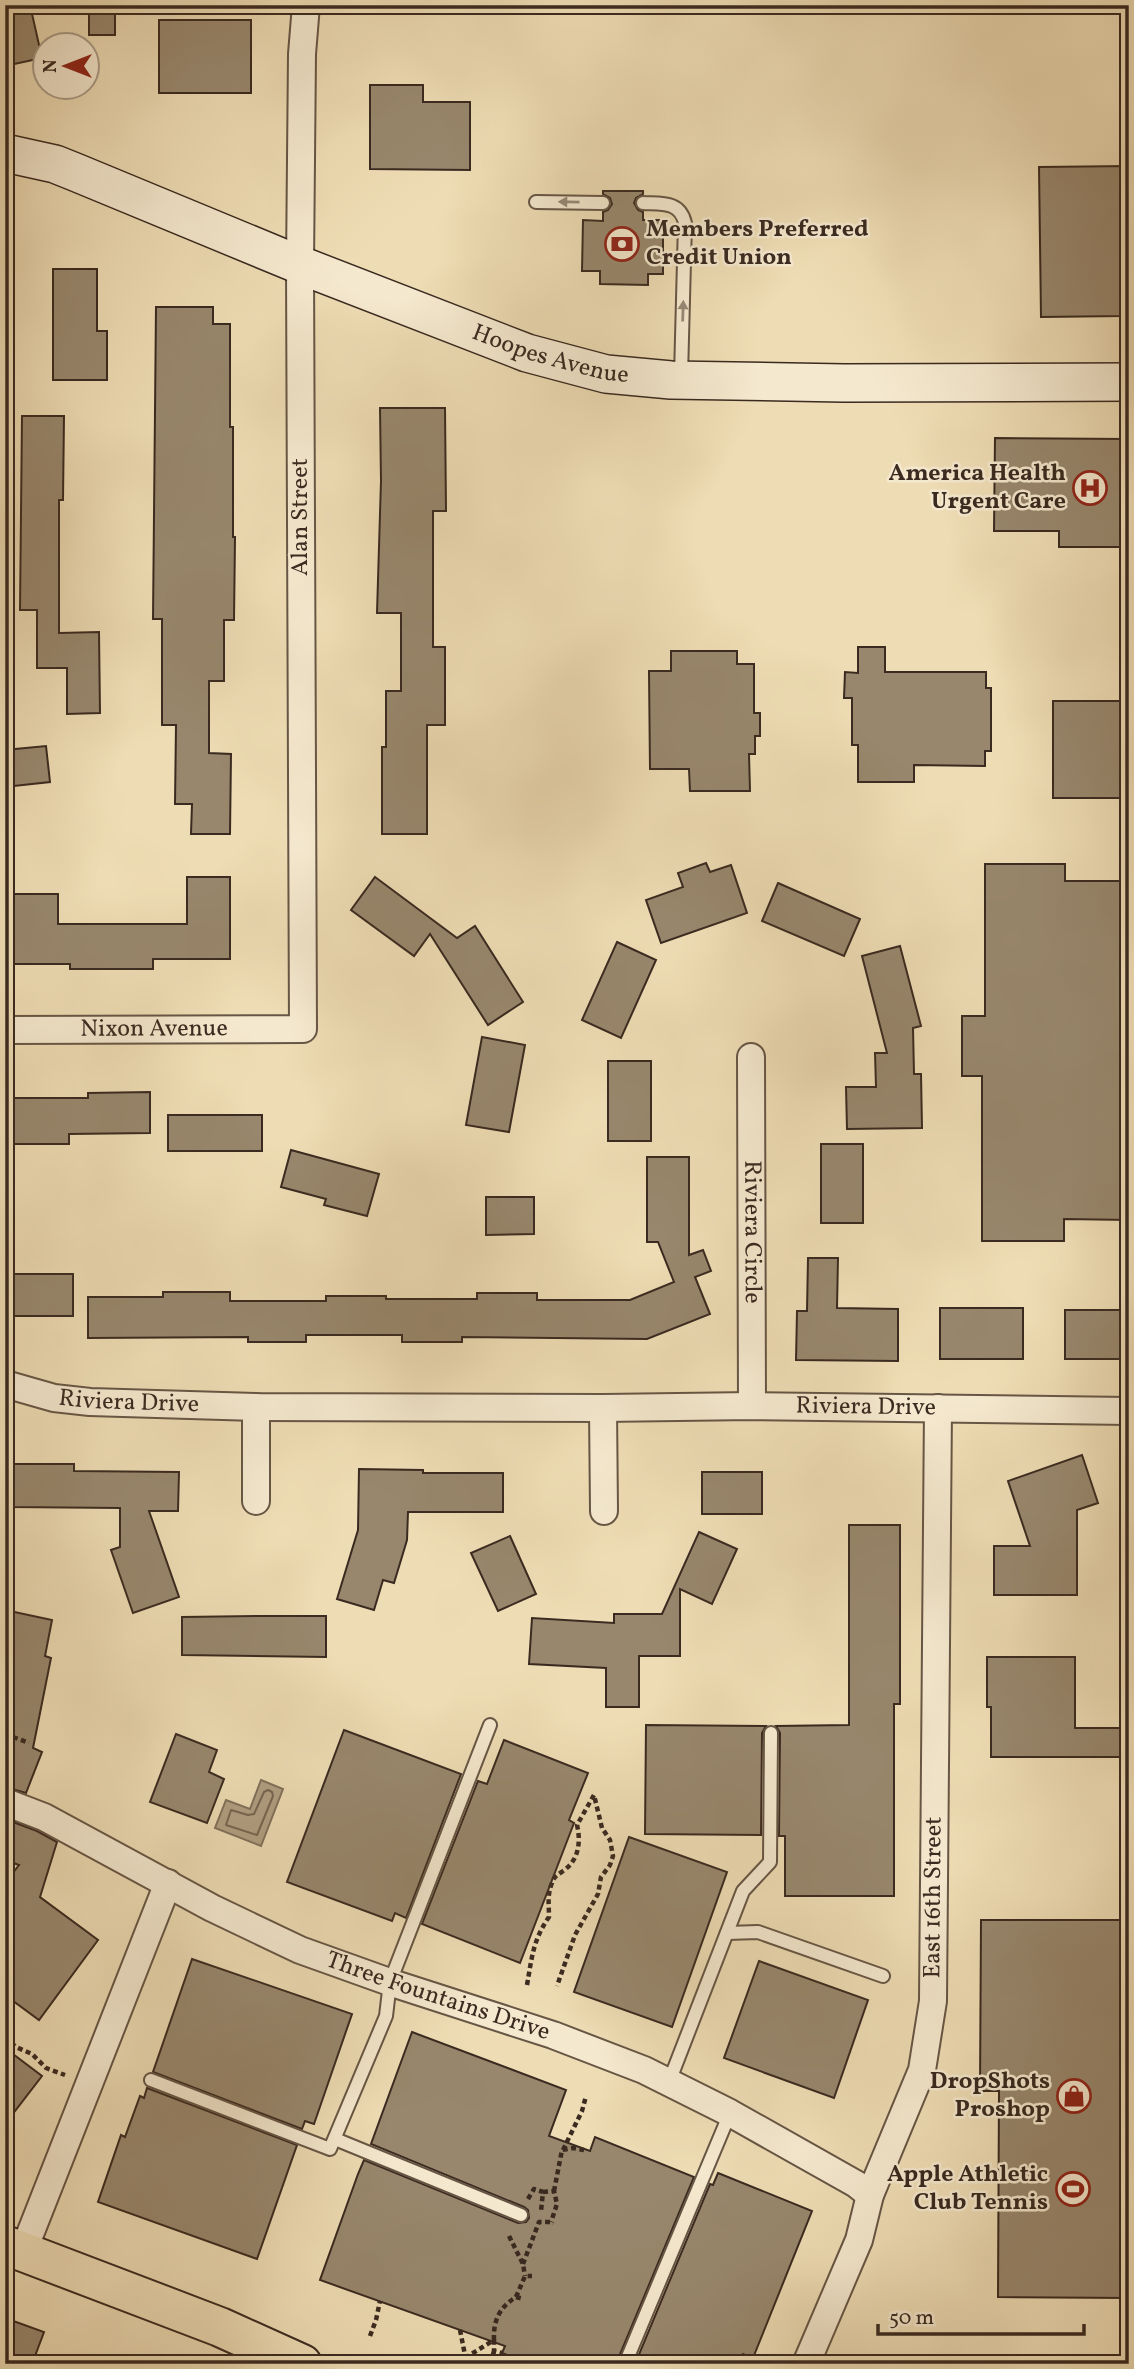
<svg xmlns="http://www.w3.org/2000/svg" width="1134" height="2369" viewBox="0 0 1134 2369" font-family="Vollkorn,serif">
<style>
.water{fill:#b19f82;stroke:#81705b;stroke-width:2}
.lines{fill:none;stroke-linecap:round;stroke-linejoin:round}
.shore{stroke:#766451;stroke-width:2}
.building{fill:#98876d;stroke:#3a2a20;stroke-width:2}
.lane-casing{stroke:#675645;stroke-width:16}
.street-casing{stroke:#675645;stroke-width:30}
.secondary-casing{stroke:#3a2a20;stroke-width:40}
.primary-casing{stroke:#3a2a20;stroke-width:42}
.path{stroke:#3a2a20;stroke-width:4.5;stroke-dasharray:5 3.5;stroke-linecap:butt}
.lane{stroke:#f4e8ce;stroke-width:12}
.street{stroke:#f4e8ce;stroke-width:26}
.secondary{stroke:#f4e8ce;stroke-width:37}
.primary{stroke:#eedcb4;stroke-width:38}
.oneway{fill:#978977}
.labels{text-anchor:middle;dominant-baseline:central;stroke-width:5;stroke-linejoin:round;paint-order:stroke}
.poi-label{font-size:24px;font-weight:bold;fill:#3a2a20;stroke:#f4e8ce;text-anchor:end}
.street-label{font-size:24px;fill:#3a2a20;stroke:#f4e8ce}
</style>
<rect width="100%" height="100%" fill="#eedcb4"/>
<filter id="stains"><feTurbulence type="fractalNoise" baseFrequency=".00286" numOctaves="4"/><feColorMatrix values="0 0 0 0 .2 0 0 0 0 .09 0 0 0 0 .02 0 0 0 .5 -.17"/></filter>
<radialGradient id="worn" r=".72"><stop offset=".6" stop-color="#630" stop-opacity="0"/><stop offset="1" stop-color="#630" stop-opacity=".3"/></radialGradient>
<!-- water -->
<polygon class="water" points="261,1780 283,1789 261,1846 215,1828 226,1800 250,1809"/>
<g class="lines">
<!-- shore -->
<polygon class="shore" points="268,1790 272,1792 273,1796 257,1835 226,1825 231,1810 248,1815 254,1814 264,1792"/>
</g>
<!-- building -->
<g class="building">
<polygon points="5,5 30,5 42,58 5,66"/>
<rect x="89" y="5" width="26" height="30"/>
<rect x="159" y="20" width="92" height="73"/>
<polygon points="370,85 423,85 423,102 470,102 470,170 370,169"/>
<polygon points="1129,166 1129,270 1122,287 1122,316 1041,317 1039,167"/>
<polygon points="603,191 643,191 643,194 636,198 634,203 638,210 643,212 643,220 663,220 663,274 648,274 648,285 600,284 600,271 582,271 583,220 603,221 603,212 608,210 612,204 610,198 603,194"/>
<polygon points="53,269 97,269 97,331 107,331 107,380 53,380"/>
<polygon points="156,307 213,307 213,324 230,324 230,427 233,427 233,537 235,537 234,620 224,620 224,681 209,681 209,753 231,754 230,834 191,834 192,804 175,804 176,725 162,725 162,619 153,619"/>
<polygon points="380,408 445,408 446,511 433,511 433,647 445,647 445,725 427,725 427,834 382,834 382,747 386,747 386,691 401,691 401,613 377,613 381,481"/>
<polygon points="22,416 64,416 63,500 59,500 59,633 99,632 100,713 67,714 67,668 37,668 37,610 20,610"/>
<polygon points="995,438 1129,439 1129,532 1120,532 1120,547 1059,547 1059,531 994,531"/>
<polygon points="858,647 885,647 885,672 986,672 986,688 991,688 991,751 985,751 985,766 914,765 914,782 858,782 858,745 852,745 852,698 844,698 845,672 858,673"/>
<polygon points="671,651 737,651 737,664 754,664 754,713 760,713 760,736 755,736 755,754 749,754 750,791 690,791 689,769 650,769 649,671 671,671"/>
<rect x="1053" y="701" width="76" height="97"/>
<polygon points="46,746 50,782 5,787 5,750"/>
<polygon points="706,863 710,872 731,865 747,913 661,943 646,900 683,887 678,873"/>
<polygon points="985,864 1065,864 1065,881 1129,881 1129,960 1123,960 1122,1140 1129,1140 1129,1220 1064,1219 1064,1241 982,1241 982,1076 962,1076 962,1016 985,1016"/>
<polygon points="187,877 230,877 230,959 153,959 153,969 70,969 70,964 5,964 5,924 14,924 14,894 58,894 58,924 187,924"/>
<polygon points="375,877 457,938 475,926 523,1002 488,1025 430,934 414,956 351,910"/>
<polygon points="778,883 860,919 844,956 762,921"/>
<polygon points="617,942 656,960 621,1038 582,1020"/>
<polygon points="900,946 921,1026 913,1028 914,1074 921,1074 922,1128 847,1129 846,1087 876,1087 875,1053 887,1053 862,956"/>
<polygon points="482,1037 525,1045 509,1132 466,1125"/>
<rect x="608" y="1061" width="43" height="80"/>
<polygon points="150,1092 150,1133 69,1134 69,1144 11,1144 11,1098 88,1098 88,1093"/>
<rect x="168" y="1115" width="94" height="36"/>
<rect x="821" y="1144" width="42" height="79"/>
<polygon points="291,1150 379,1174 367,1216 324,1205 326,1199 281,1187"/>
<polygon points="647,1157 689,1157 689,1255 703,1250 711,1271 695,1277 710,1314 647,1339 462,1337 462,1342 402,1342 402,1335 306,1335 306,1342 248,1342 248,1337 88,1338 88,1297 163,1297 163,1292 230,1292 230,1301 326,1301 326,1296 386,1296 386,1299 477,1299 477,1293 537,1293 537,1300 630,1300 674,1282 658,1242 647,1242"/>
<polygon points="486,1197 534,1197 534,1234 486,1235"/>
<polygon points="808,1258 838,1258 837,1308 898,1309 898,1361 796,1360 797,1311 807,1311"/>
<rect x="13" y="1274" width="60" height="42"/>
<rect x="940" y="1308" width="83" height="51"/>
<rect x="1065" y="1310" width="64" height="49"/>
<polygon points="1082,1455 1098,1503 1077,1510 1077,1595 994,1595 994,1546 1030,1546 1008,1481"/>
<polygon points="10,1464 74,1464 74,1471 179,1472 178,1511 149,1511 179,1597 133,1613 111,1550 120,1547 120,1508 10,1507"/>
<polygon points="359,1469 423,1470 423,1473 503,1473 503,1512 408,1512 407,1540 394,1583 383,1580 374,1610 337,1599 358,1530"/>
<rect x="702" y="1472" width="60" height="42"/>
<polygon points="849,1525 900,1525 900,1704 894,1704 894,1896 785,1896 785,1836 779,1836 780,1733 776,1726 849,1725"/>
<polygon points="699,1532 737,1549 712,1604 680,1589 680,1656 639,1656 639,1707 606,1707 606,1668 529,1664 532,1618 614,1623 614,1614 662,1614"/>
<polygon points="510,1536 536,1594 498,1611 471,1553"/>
<polygon points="5,1610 52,1620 45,1656 51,1658 33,1748 42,1752 26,1793 5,1787"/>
<polygon points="262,1616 326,1616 326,1657 182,1655 182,1617"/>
<polygon points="987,1657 1075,1657 1075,1728 1124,1728 1124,1757 991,1757 991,1707 987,1707"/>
<polygon points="646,1725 766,1726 762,1733 761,1835 645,1834"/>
<polygon points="344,1730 461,1774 406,1918 395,1913 392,1921 287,1882"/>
<polygon points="176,1734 217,1750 209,1772 224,1779 207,1823 150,1802"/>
<polygon points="504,1740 588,1773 569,1820 574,1823 520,1963 422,1924 478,1781 487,1784"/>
<polygon points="5,1819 37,1831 57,1842 40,1897 98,1940 39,2020 5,1995 5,1883 19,1865 5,1860"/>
<polygon points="629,1837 727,1872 672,2027 574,1992"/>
<polygon points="981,1920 1122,1920 1121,2070 1129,2070 1129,2298 998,2297 999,2091 980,2091"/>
<polygon points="192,1959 352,2014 314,2124 305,2121 302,2129 153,2072"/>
<polygon points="759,1961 868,2000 834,2098 724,2058"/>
<polygon points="412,2032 566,2090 549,2136 590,2151 595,2137 694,2177 616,2364 507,2364 510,2356 502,2353 505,2346 320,2280 358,2174 364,2160 518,2223 526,2222 529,2218 528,2210 524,2207 371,2144"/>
<polygon points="5,2048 42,2076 5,2124"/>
<polygon points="147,2088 297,2145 257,2259 98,2202 121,2135 125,2137 140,2096 144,2098"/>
<polygon points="718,2173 812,2211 753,2358 743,2354 740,2364 635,2364 710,2184 713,2185"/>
<polygon points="5,2318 44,2332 32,2364 5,2364"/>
</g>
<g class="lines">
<!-- lane casing -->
<g class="lane-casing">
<g id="lane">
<polyline points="536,202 603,203"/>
<path d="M643,203c19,1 37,-2 42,20l-4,153"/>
<polyline points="727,1933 758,1932 883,1976"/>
<polyline points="151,2080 330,2149 386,2016 390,1982 490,1725"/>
<polyline points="669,2082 743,1891 770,1862 771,1733"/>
<polyline points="335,2139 521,2215"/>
<polyline points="625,2364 730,2113"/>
</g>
</g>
<!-- street casing -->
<g class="street-casing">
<g id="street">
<path id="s1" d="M5,1030l298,-1 -3,-764 2,-211 4,-49"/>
<path id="s2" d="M751,1057l1,349"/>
<path id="s3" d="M5,1384l49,14 36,4 166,5 347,1 149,-2 377,5"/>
<polyline points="603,1408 604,1511"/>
<polyline points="256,1501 256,1407"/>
<path id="s4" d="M5,1802l39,15 168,91 88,42 95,34 158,51 91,35 86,43 126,71 14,11"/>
<polyline points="23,2252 168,1883"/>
<path id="s5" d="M806,2364l53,-124 11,-45 52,-125 11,-69 5,-593"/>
</g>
</g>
<!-- secondary casing -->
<g class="secondary-casing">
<g id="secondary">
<path id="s6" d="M5,153l50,11 20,8 225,93 227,88 79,21 65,6 173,3 285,-1"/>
</g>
</g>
<!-- primary casing -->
<g class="primary-casing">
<polyline id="primary" points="5,2245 220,2327 302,2364"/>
</g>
<!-- path -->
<g class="path">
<polyline points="5,1734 29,1743"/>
<path d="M527,1985c5,-28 6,-45 22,-68 0,-12 -2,-22 3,-34 2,-7 6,-8 11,-12 16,-11 18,-29 14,-46l17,-30 8,33 8,12 3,16 -3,9 -9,12 -3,17 -23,41 -18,51"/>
<polyline points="5,2037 16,2047 32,2054 46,2068 65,2075"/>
<polyline points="563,2150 582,2111 586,2096"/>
<polyline points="554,2191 562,2150 573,2148 584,2150"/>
<polyline points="543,2192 554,2191 557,2204 551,2222"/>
<polyline points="528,2199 534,2189 543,2192 541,2211"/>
<polyline points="509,2236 523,2264 525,2276"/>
<polyline points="523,2264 539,2222 551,2222 553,2224"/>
<polyline points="516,2297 525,2276 532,2276"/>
<polyline points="460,2330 465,2355 463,2364"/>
<polyline points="370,2336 376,2320 380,2301"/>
<path d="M494,2340c-1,-20 6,-33 22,-43l8,2"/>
<polyline points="465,2358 494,2340 494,2351 502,2353"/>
<polyline points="490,2364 494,2351"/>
</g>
<!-- lane -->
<use href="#lane" class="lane"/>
<!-- street -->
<use href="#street" class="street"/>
<!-- secondary -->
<use href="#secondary" class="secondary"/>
<!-- primary -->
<use href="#primary" class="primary"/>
</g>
<!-- one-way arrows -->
<defs><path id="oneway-solid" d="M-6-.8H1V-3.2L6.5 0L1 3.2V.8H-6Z" transform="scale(1.75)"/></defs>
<g class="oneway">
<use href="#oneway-solid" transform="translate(569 202) rotate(-179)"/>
<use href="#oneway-solid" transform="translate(683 311) rotate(-88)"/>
</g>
<!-- icons -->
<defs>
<g id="bank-ring" transform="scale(1.75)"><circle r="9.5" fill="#f4e8ce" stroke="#8f2418" stroke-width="1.5"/><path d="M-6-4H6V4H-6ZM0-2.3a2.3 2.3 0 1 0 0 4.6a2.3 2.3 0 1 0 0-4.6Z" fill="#8f2418"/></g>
<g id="hospital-ring" transform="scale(1.75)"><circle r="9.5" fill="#f4e8ce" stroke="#8f2418" stroke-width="1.5"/><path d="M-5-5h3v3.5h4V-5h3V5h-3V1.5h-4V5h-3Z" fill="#8f2418"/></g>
<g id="shop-ring" transform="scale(1.75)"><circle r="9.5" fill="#f4e8ce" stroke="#8f2418" stroke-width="1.5"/><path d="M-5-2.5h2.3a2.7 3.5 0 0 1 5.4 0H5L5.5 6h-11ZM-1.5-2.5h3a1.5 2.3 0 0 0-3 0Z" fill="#8f2418"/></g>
<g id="stadium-ring" transform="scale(1.75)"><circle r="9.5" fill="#f4e8ce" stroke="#8f2418" stroke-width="1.5"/><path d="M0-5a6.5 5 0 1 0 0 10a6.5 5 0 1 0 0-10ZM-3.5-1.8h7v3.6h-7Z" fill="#8f2418"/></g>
</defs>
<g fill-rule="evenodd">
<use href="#bank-ring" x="622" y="244"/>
<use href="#hospital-ring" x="1090" y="488"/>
<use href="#shop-ring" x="1074" y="2096"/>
<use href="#stadium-ring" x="1073" y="2189"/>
</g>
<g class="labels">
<!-- poi labels -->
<g class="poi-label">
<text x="646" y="230" text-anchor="start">Members Preferred<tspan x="646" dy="28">Credit Union</tspan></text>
<text x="1066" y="474">America Health<tspan x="1066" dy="28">Urgent Care</tspan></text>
<text x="1050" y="2082">DropShots<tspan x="1050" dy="28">Proshop</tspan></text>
<text x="1048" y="2175">Apple Athletic<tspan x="1048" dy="28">Club Tennis</tspan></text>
</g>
<!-- street labels -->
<g class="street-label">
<text stroke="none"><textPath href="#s6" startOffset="583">Hoopes Avenue</textPath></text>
<text transform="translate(301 517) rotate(-90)">Alan Street</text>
<text stroke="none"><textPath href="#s1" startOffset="149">Nixon Avenue</textPath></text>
<text stroke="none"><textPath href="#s2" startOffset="175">Riviera Circle</textPath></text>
<text stroke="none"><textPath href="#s3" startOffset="126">Riviera Drive</textPath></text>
<text stroke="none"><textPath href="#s3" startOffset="863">Riviera Drive</textPath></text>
<text stroke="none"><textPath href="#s5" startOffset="490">East 16th Street</textPath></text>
<text stroke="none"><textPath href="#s4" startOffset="476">Three Fountains Drive</textPath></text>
</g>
</g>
<!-- margin -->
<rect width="1134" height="2369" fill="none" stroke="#eedcb4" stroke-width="28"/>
<rect x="7" y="7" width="1120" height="2355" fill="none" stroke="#3a2a20" stroke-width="3.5"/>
<rect x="14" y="14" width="1106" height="2341" fill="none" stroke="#3a2a20" stroke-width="2"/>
<!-- north arrow -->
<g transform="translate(66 66) rotate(270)"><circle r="33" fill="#f4e8ce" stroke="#aa9c88" stroke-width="2"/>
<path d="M0-5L12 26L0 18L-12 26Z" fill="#8f2418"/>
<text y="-10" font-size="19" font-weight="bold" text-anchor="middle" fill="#3a2a20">N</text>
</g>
<!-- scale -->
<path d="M878 2324v10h206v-10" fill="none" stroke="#3a2a20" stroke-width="3.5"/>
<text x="889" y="2324" font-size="21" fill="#3a2a20" stroke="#f4e8ce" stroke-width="5" paint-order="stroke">50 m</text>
<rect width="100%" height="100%" filter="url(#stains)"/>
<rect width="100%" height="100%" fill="url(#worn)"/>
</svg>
